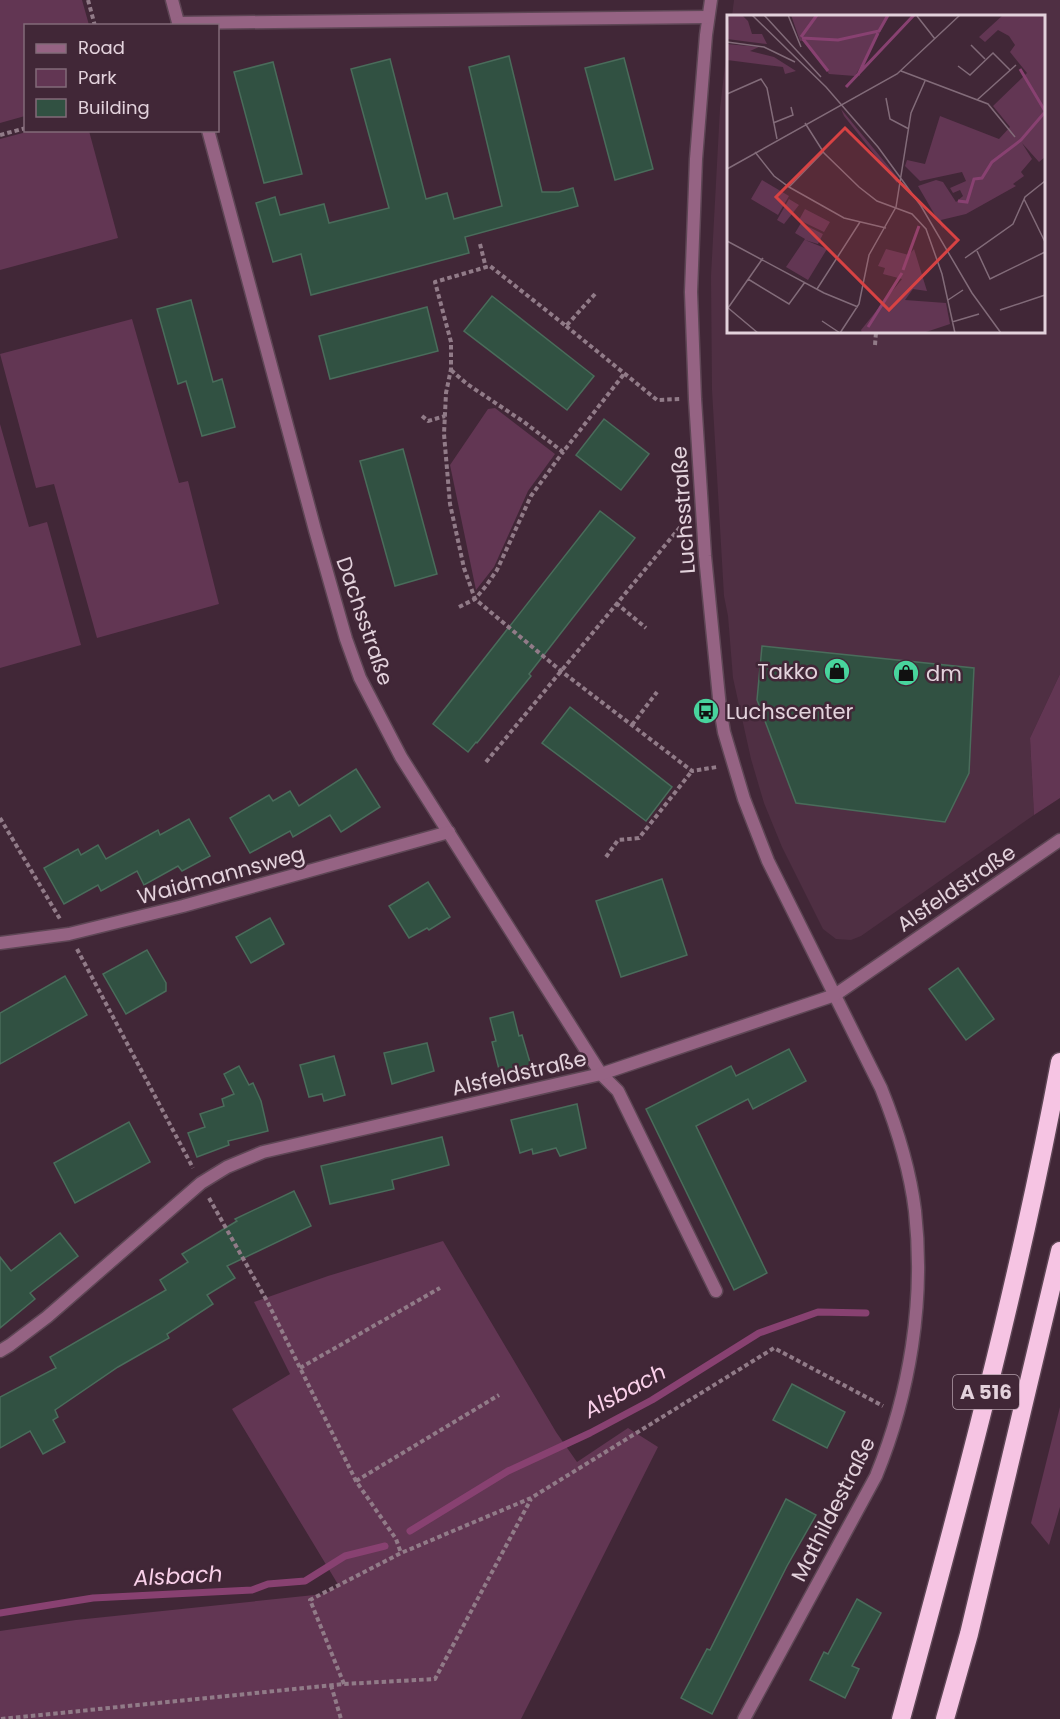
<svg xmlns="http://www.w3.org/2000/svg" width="1060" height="1719" viewBox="0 0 1060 1719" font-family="Poppins,sans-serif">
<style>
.built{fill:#4f2f43}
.green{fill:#623653}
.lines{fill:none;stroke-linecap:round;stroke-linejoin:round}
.stream{stroke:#884171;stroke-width:7}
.building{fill:#315142;stroke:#4a6c5b;stroke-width:1.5}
.service-casing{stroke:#5e4655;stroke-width:15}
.minor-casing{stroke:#5e4655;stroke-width:15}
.motorway-casing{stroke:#5e4655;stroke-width:21}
.path{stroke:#917b88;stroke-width:4;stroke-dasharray:4.5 3;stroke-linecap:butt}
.service{stroke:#956383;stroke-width:12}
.minor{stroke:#956383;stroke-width:12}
.motorway{stroke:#f6c4e3;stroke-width:18}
.labels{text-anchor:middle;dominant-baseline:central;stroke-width:5;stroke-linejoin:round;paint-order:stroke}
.shield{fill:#412737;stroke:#b29faa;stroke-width:1.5}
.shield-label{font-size:20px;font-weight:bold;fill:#e3d2dc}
.street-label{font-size:21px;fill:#e3d2dc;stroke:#412737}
.poi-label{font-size:21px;fill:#e3d2dc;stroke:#412737;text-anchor:start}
.water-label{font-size:22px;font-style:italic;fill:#f9d0e9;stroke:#412737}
.inset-river{fill:none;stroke:#884171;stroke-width:3}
.inset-road{fill:none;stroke:#826b79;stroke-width:1.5}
.view{fill:#d84243;fill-opacity:0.15;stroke:#d84243;stroke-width:3}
.inset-edge{fill:none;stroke:#e3d2dc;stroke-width:3}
</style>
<rect width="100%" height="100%" fill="#412737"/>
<!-- built -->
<polygon class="built" points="734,0 1060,0 1060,674 1030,738 1034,815 861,936 851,940 836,939 823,929 782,847 764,803 751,759 733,678 728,616 724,596 712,390 711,276 720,108 728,40 728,332 1044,332 1044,16 732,16"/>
<!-- green -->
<g class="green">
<polygon points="0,0 82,0 89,25 26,26 25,116 0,123"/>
<polygon points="34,130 89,131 118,238 0,270 0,139"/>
<polygon points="132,319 179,483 188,481 219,604 97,638 54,484 36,488 0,354"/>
<polygon points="495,408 555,454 528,491 494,567 476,590 450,465 488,409"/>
<polygon points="0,424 29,527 47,522 81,645 0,668"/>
<polygon points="1060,674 1060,798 1034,815 1030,738"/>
<polygon points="443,1241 556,1432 577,1462 628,1428 658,1447 521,1719 0,1719 0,1631 76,1620 324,1594 339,1586 232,1409 290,1374 254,1302 328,1276"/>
<polygon points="1060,1407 1060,1507 1049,1545 1031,1523"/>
</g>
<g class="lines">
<!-- stream -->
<g class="stream">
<polyline points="410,1531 508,1471 590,1433 652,1400 759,1333 818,1312 866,1313"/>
<polyline points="0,1613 93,1598 252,1590 268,1584 305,1581 345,1556 385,1546"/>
</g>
</g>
<!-- building -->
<g class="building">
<polygon points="509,56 542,192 559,192 573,188 578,206 465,237 469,253 311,295 301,254 273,262 256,203 275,197 280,215 324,204 329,223 389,208 351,69 390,59 426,199 447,193 454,219 502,206 469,67"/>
<polygon points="624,58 653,169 615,180 585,68"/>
<polygon points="273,62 302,174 264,183 234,72"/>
<polygon points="492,296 594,376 567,410 464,331"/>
<polygon points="191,300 213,382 222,379 235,427 202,436 186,381 178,384 157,309"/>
<polygon points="427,307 438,351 330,379 319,336"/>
<polygon points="604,419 649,454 621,490 576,455"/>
<polygon points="403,449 437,574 395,586 360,461"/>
<polygon points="600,511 635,538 529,674 531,676 477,743 476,742 468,752 433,724"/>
<polygon points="762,646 974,668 969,773 945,822 796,803 757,700"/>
<polygon points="570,707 672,787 646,821 542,743"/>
<polygon points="356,769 380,807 341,832 330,815 293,837 290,831 250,853 230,818 269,795 273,801 290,791 299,806"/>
<polygon points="189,819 210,856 182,871 178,866 144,885 137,871 101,891 98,885 64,904 44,868 78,849 81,855 98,845 106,859 158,830 160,835"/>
<polygon points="662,879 687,955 621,977 596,901"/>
<polygon points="428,882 450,917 429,930 427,928 409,938 389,906"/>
<polygon points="270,918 284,944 251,963 236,937"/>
<polygon points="147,950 166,983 166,991 126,1014 103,974"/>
<polygon points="958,968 994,1019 966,1040 929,989"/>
<polygon points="65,976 87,1015 0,1064 0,1013"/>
<polygon points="513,1012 519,1036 522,1035 531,1066 500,1073 492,1042 496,1041 490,1018"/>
<polygon points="427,1043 434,1071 392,1084 384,1053"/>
<polygon points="789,1049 806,1081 753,1109 748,1099 696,1126 767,1273 734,1290 646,1109 731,1066 736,1076"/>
<polygon points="334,1056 345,1095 324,1101 322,1094 309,1097 300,1065"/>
<polygon points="239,1066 249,1085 253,1083 261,1101 268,1131 228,1141 229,1145 197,1157 188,1133 205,1127 200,1114 224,1106 222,1099 234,1094 224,1074"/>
<polygon points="577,1104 586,1148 560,1156 556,1148 533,1154 532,1149 520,1153 511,1120"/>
<polygon points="129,1122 150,1162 75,1203 54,1163"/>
<polygon points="442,1137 449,1165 392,1180 394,1189 330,1204 321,1166"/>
<polygon points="294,1191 311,1226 227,1266 235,1278 207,1295 213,1304 167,1334 169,1338 118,1367 55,1410 58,1417 53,1420 65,1442 43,1454 30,1431 0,1448 0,1397 56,1368 50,1357 166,1290 160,1280 188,1262 182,1254 237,1221 235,1219"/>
<polygon points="60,1233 78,1256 30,1293 35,1299 0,1328 0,1257 11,1271"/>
<polygon points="792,1384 845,1412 827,1448 773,1420"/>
<polygon points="786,1499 816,1515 787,1566 712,1714 681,1698 707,1649 710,1650"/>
<polygon points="857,1599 881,1613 852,1666 859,1669 845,1698 810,1680 824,1652 828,1654"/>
</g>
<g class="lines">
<!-- service casing -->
<g class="service-casing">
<polyline id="service" points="601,1074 618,1091 716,1291"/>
</g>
<!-- minor casing -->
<g class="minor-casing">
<g id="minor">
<polyline points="172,0 179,26"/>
<path d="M711,0l-5,35 -10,124 -5,133 4,107 10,157 15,152 4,24 20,67 24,62 113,227c16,40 29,81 34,123 10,90 -5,182 -39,265l-132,243"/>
<polyline points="178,23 708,17"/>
<polyline points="208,130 315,530 346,639 360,678 401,757 601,1074"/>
<polyline points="0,943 69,934 183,906 449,832"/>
<polyline points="0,1351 10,1345 47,1317 201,1183 227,1167 263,1152 601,1074 835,995 1060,840"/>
</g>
</g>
<!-- motorway casing -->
<g class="motorway-casing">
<g id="motorway">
<path d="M901,1719c59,-217 118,-436 159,-657"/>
<polyline points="945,1719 969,1634 1060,1251"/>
</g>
</g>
<!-- path -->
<g class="path">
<polyline points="88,0 95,26"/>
<polyline points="0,135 26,128"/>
<polyline points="480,244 486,268"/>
<polyline points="595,294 566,326 490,266 435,282 451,342 451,369 446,393 444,434 450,504 464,568 475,599 561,671 692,771 717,767"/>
<polyline points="566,326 657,400 680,399"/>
<polyline points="875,345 876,332"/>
<polyline points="451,370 467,384 524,422 563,452 624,374"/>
<polyline points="422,416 428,421 445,416"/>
<polyline points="616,603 646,628"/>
<polyline points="459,607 475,599 486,586 497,570 531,496 563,452"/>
<polyline points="632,725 657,692"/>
<polyline points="486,762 686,520"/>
<polyline points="0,818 60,919"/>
<polyline points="606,857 618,840 639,838 692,771"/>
<polyline points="77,949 193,1168"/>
<polyline points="209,1198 267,1301 356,1481 396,1539 401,1553"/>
<polyline points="300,1368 440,1288"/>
<polyline points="356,1481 499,1395"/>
<polyline points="344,1684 310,1600 401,1553 531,1498 774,1348 883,1406"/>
<polyline points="331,1685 341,1719"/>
<polyline points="1,1719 344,1684 435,1679 531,1499"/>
</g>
<!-- service -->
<use href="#service" class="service"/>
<!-- minor -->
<use href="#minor" class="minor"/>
<!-- motorway -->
<use href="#motorway" class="motorway"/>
</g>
<!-- icons -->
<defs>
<g id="shop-disc" transform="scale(1.35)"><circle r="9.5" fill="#48d49d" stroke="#412737"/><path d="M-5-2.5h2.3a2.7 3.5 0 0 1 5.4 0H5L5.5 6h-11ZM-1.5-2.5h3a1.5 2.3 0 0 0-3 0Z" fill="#111"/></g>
<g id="bus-disc" transform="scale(1.35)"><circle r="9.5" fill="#48d49d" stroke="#412737"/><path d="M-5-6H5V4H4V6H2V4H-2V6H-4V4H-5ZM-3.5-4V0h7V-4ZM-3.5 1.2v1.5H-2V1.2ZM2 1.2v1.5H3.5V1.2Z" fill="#111"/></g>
</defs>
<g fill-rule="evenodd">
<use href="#shop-disc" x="837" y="671"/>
<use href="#shop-disc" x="906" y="673"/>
<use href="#bus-disc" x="706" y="711"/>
</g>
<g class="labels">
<!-- shield labels -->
<rect class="shield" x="953" y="1375" width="66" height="34" rx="4.5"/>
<g class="shield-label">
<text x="986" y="1392">A 516</text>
</g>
<!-- street labels -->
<g class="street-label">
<text transform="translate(683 510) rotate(-94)">Luchsstraße</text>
<text transform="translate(365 621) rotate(71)">Dachsstraße</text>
<text transform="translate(221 875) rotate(-15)">Waidmannsweg</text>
<text transform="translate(956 888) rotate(-34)">Alsfeldstraße</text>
<text transform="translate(519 1073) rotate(-13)">Alsfeldstraße</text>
<text transform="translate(833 1509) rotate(-63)">Mathildestraße</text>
</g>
<!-- poi labels -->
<g class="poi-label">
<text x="818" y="671" text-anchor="end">Takko</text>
<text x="926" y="673">dm</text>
<text x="726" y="711">Luchscenter</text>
</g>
<!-- water labels -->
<g class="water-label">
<text transform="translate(625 1391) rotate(-28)">Alsbach</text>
<text transform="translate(178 1576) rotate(-3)">Alsbach</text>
</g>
</g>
<!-- overview -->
<g transform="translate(727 15)">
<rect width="318" height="318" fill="#412737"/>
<path d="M2,0h13l6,6 4,13h10l5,10 -40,-5zM64,0h99l-35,61 -26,-2 -24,-34 -5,1zM276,0h42v142l-6,5 -17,-19 10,16 -11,13 3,4 -11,8 3,2 -50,28 -25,6 2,9 -25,-43 18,-6 7,2 13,20 7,-6 -3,-6 -7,3 -3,-5 16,-7 -4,-9 -42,9 -15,-15 2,-6 18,4 15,-48 59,23 11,-12 -17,-21 34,-33 -17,-21 5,-7 -6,-9 -11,-6 -13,12 -6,-5zM0,29l32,3 -9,4 24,6 22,14 -11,3 -2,-7 -56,-7zM114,94l57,69 -1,5 -53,-67zM35,165l27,16 -11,19 -27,-16zM62,184l10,6 -15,19 -7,-4zM78,194l25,13 -6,10 -25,-12zM74,208l22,11 -5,10 -13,-4 22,9 -19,31 -22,-13 19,-28 -10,-6zM159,234l23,6 5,-6 13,42 -14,-2 -8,11 41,3 4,21 -27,9h-61l-1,-3 41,-51 -19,-5 2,-6 -7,-2z" fill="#623653"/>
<path class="inset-river" d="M74,22l16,-22M75,23l36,2 41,-9 9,-16M76,24l25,32M293,54l25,42M131,60l20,-42M119,72l68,-72M231,186l9,1 7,-23 8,-1 10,-16 29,-22 24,-28M176,255l16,-44M141,312l34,-54"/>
<path class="inset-road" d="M25,0l74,72 52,60 43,59 51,87 29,40M37,0l57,62M61,0l13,32M190,1l18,23M0,27l37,5 31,15M244,30l14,14M231,51l12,9 23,-22 17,17M174,56l87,33 27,33M0,79l34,-15 6,9 10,51M159,83l4,21 19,10M250,85l39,-35M46,108l20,-8 -2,-8M78,108l19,30 35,34 18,14 35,13 14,15 16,45 13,59M28,137l19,24 15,11 55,31 42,10M0,154l170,-95 63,-59M62,172l34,-35M297,184l21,43M0,226l97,52 34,14M250,236l13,28 55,-27M238,243l48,-34 12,-27 20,-16M21,264l41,25 16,-22M90,274l43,-67M221,285l15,-10M0,292l31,26M1,293l35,-50M273,295l45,-15M95,306l18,12M225,307l27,-8M113,318l19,-29 10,-49 27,-48 15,-94 14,-32"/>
<path class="view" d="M118,113l113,112 -69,70 -113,-113z"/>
<rect width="318" height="318" class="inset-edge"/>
</g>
<!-- legend -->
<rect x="24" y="24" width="195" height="108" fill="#412737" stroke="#826b79" stroke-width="1.5"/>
<rect x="36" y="44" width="30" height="9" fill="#956383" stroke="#826b79" stroke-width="1.5"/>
<text x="78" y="54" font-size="18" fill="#e3d2dc">Road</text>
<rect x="36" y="69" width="30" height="18" fill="#623653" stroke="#826b79" stroke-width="1.5"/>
<text x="78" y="84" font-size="18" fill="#e3d2dc">Park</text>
<rect x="36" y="99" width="30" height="18" fill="#315142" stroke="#826b79" stroke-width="1.5"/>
<text x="78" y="114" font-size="18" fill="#e3d2dc">Building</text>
</svg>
